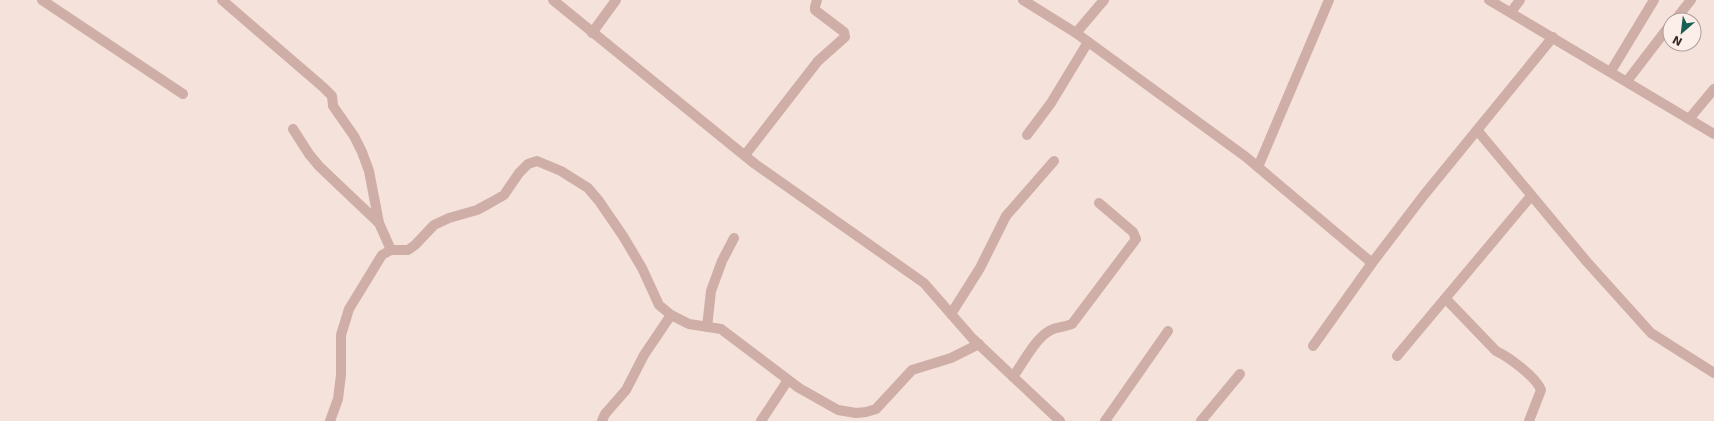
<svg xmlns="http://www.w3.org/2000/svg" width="1714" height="421" viewBox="0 0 1714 421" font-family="'DejaVu Sans',sans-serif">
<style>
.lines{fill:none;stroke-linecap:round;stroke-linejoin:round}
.minor{stroke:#ceaea6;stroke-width:10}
</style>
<rect width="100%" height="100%" fill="#f5e2db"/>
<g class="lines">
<!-- minor -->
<g class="minor">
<polyline points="42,0 183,94"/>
<polyline points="222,0 323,87 332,96 333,106 354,136 362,152 369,171 379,223 391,250"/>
<polyline points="553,0 755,164 924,283 972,338 1060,421"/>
<polyline points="1023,0 1076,33 1246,157 1372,263"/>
<polyline points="1489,0 1714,134"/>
<polyline points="1511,12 1520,0"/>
<polyline points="1675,20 1691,0"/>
<polyline points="592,33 616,0"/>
<polyline points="1076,33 1104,0"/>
<polyline points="1611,71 1654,0"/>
<polyline points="1627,81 1670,25"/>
<polyline points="1689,119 1714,89"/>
<polyline points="293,129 309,154 319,166 379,223"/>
<polyline points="1477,130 1587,262 1651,333 1714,373"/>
<polyline points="1027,135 1051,103 1088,42"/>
<polyline points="745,155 818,61 845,37 844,32 815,10 815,7 817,0"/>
<polyline points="1258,167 1329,0"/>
<path d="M1446,299l50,52c13,6 40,26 45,39l-12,31"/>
<polyline points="951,314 980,268 1006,216 1054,161"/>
<polyline points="707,327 711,291 722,261 734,238"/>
<polyline points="1313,346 1372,263 1424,195 1553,37"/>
<polyline points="1397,356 1531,196"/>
<path d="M1013,377c10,-14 23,-40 38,-47 5,-3 14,-3 21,-6l64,-85 -3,-7 -34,-29"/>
<polyline points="330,421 338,399 341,375 341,335 349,309 382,255 391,250 408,250 415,245 434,225 449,218 477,210 490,203 504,195 519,173 528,164 537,161 561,171 588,188 599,201 623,236 642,268 659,305 671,315 689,324 721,329 799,388 838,410 856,413 866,412 876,409 912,370 951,358 979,344"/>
<polyline points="602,421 605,414 626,390 644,355 671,315"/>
<polyline points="761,421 788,380"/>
<polyline points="1105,421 1168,331"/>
<polyline points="1201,421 1240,374"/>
</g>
</g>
<!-- north arrow -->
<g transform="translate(1682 32) rotate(208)"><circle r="19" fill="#fceee8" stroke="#ae9f9b"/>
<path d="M0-3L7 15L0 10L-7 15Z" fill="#186053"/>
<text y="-6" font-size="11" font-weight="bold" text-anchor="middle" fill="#3a2927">N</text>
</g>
</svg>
